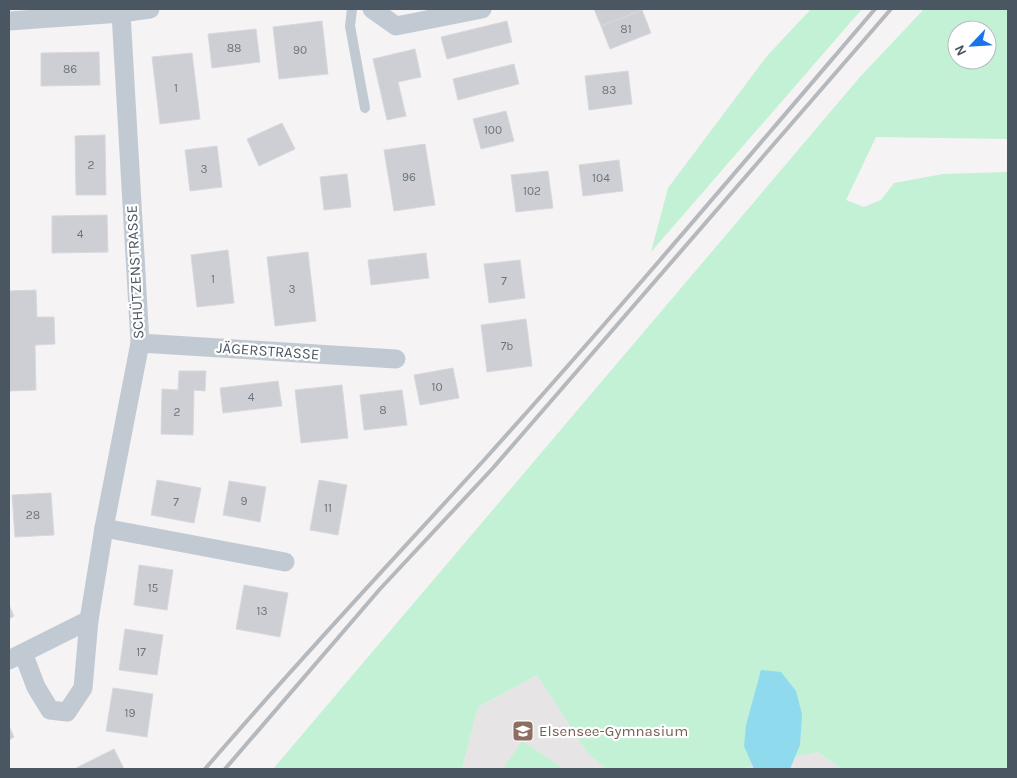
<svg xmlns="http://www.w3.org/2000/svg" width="1017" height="778" viewBox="0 0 1017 778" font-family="Karla,sans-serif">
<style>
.education{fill:#e6e4e5}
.green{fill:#c3f1d5;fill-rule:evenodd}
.water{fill:#90daee}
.building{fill:#cdcfd5;stroke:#d7d9de}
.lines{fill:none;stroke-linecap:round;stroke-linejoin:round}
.lane{stroke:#c1cad2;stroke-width:10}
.street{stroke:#c1cad2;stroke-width:19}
.rail{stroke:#b5b8bd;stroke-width:4}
.labels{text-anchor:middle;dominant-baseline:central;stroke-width:4.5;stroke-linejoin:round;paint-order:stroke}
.number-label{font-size:12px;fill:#6b747e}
.street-label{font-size:15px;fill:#4a5661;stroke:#fff}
.education-label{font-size:15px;fill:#785e54;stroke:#fff;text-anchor:start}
</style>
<rect width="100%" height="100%" fill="#f5f3f3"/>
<!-- education -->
<g class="education">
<polygon points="537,675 588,754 607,769 462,769 478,707"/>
<polygon points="818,752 842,769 736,769 737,768"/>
</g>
<!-- green -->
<g class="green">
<polygon points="811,9 862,9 651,252 668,188 767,56"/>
<path d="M924,9h84v130l-132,-2 -30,63 18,7 17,-7 13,-17 49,-9 65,-2v597h-166l-24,-17 -82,17h-129l-19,-15 -51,-79 -59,32 -16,62h-189l587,-692zM957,30h30v30h-30z"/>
<polygon points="522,741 564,769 503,769"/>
</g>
<!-- water -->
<polygon class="water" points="761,670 781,672 796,691 802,714 800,745 790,769 754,769 744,746 746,725"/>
<!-- building -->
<g class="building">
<polygon points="594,9 642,9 642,10 601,26"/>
<polygon points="642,10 651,33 610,49 601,26"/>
<polygon points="322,21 328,74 279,79 273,27"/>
<polygon points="507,21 512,42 447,59 441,37"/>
<polygon points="256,29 260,62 212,68 208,34"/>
<polygon points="415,49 421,77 398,82 406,116 387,120 373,59"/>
<polygon points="99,52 100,85 41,86 41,53"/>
<polygon points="192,53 200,119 160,124 152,57"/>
<polygon points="514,64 519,84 458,100 453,79"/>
<polygon points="628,71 632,104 589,110 585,76"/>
<polygon points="506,111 514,141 481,149 473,119"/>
<polygon points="282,123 295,149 259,166 247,139"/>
<polygon points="105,135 106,195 76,195 75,136"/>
<polygon points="425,144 435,205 394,211 384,150"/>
<polygon points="217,146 222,187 190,191 185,150"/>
<polygon points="619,160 623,191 583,196 579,165"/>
<polygon points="548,171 553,208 516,212 511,175"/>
<polygon points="347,174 351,207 324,210 320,177"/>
<polygon points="107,215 108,252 52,253 52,216"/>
<polygon points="228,250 234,303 197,307 191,255"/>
<polygon points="308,252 316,321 275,326 267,257"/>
<polygon points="426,253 429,278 371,285 368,260"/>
<polygon points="520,260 525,298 489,303 484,264"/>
<polygon points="36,290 37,317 54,317 55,344 35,345 36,390 9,391 9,291"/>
<polygon points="526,319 532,366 487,372 481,325"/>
<polygon points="453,368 459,398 420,405 414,375"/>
<polygon points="179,371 206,371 205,391 194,390 193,435 161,434 162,389 178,390"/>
<polygon points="278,381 282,406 223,413 220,388"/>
<polygon points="342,385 348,438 301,443 295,390"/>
<polygon points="402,390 407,425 364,430 360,395"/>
<polygon points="157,480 201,488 194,523 151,515"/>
<polygon points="319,480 347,485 338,535 310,530"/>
<polygon points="229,481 266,487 260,522 223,515"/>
<polygon points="51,493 54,535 15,537 12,495"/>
<polygon points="139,565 173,570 167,610 134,605"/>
<polygon points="244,585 288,593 280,637 236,629"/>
<polygon points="9,605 14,616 9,619"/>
<polygon points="125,629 163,635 157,675 119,670"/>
<polygon points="113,688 153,694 147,737 106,731"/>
<polygon points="9,726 14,737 9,740"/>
<polygon points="114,749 124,769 76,769 76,768"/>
</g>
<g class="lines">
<!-- lane -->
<polyline class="lane" points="352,9 350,26 365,108"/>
<!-- street -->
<g class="street">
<polyline points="372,9 396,26 482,9"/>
<polyline points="9,21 121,13 150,9"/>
<polyline points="140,343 396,359"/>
<polyline points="104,528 285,562"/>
<polyline points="23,653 36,687 50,710 67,712 83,688 89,620 104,528 140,343 121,13"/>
<polyline points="9,660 89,620"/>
</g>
<!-- rail -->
<g class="rail">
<path d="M205,769c91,-106 186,-207 280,-310 133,-148 261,-299 390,-450"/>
<polyline points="225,769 380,589 493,468 891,9"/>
</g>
</g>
<!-- icons -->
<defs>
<g id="school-square" transform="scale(1.125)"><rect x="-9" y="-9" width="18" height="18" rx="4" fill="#8d6e63" stroke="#fff"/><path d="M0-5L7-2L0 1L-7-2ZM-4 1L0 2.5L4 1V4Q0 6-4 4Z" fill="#fff"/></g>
</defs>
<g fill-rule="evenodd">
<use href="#school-square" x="523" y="731"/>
</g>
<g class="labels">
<!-- number labels -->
<g class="number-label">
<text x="626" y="29">81</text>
<text x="234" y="48">88</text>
<text x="300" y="50">90</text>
<text x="70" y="69">86</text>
<text x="176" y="88">1</text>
<text x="609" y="90">83</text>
<text x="493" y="130">100</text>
<text x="91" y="165">2</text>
<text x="204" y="169">3</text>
<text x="409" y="177">96</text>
<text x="601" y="178">104</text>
<text x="532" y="191">102</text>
<text x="80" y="234">4</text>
<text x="213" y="279">1</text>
<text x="504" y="281">7</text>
<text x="292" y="289">3</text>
<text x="507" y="346">7b</text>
<text x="437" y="387">10</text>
<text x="251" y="397">4</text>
<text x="383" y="410">8</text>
<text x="177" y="412">2</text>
<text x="244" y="501">9</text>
<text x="176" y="502">7</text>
<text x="328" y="508">11</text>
<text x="33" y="515">28</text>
<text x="153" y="588">15</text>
<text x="262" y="611">13</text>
<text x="141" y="652">17</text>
<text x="130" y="713">19</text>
</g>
<!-- street labels -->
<g class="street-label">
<text transform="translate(135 272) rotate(-93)">SCHÜTZENSTRASSE</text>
<text transform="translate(268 351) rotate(4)">JÄGERSTRASSE</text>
</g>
<!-- education labels -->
<g class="education-label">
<text x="539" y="731">Elsensee-Gymnasium</text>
</g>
</g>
<!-- border -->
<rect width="1017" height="778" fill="none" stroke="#4a5661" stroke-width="20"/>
<!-- north arrow -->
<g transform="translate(972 45) rotate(245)"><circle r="24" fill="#ffffff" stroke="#b7bbc0"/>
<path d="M0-4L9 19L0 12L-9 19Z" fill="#1a73e8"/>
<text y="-8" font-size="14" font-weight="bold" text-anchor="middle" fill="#4a5661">N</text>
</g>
</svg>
